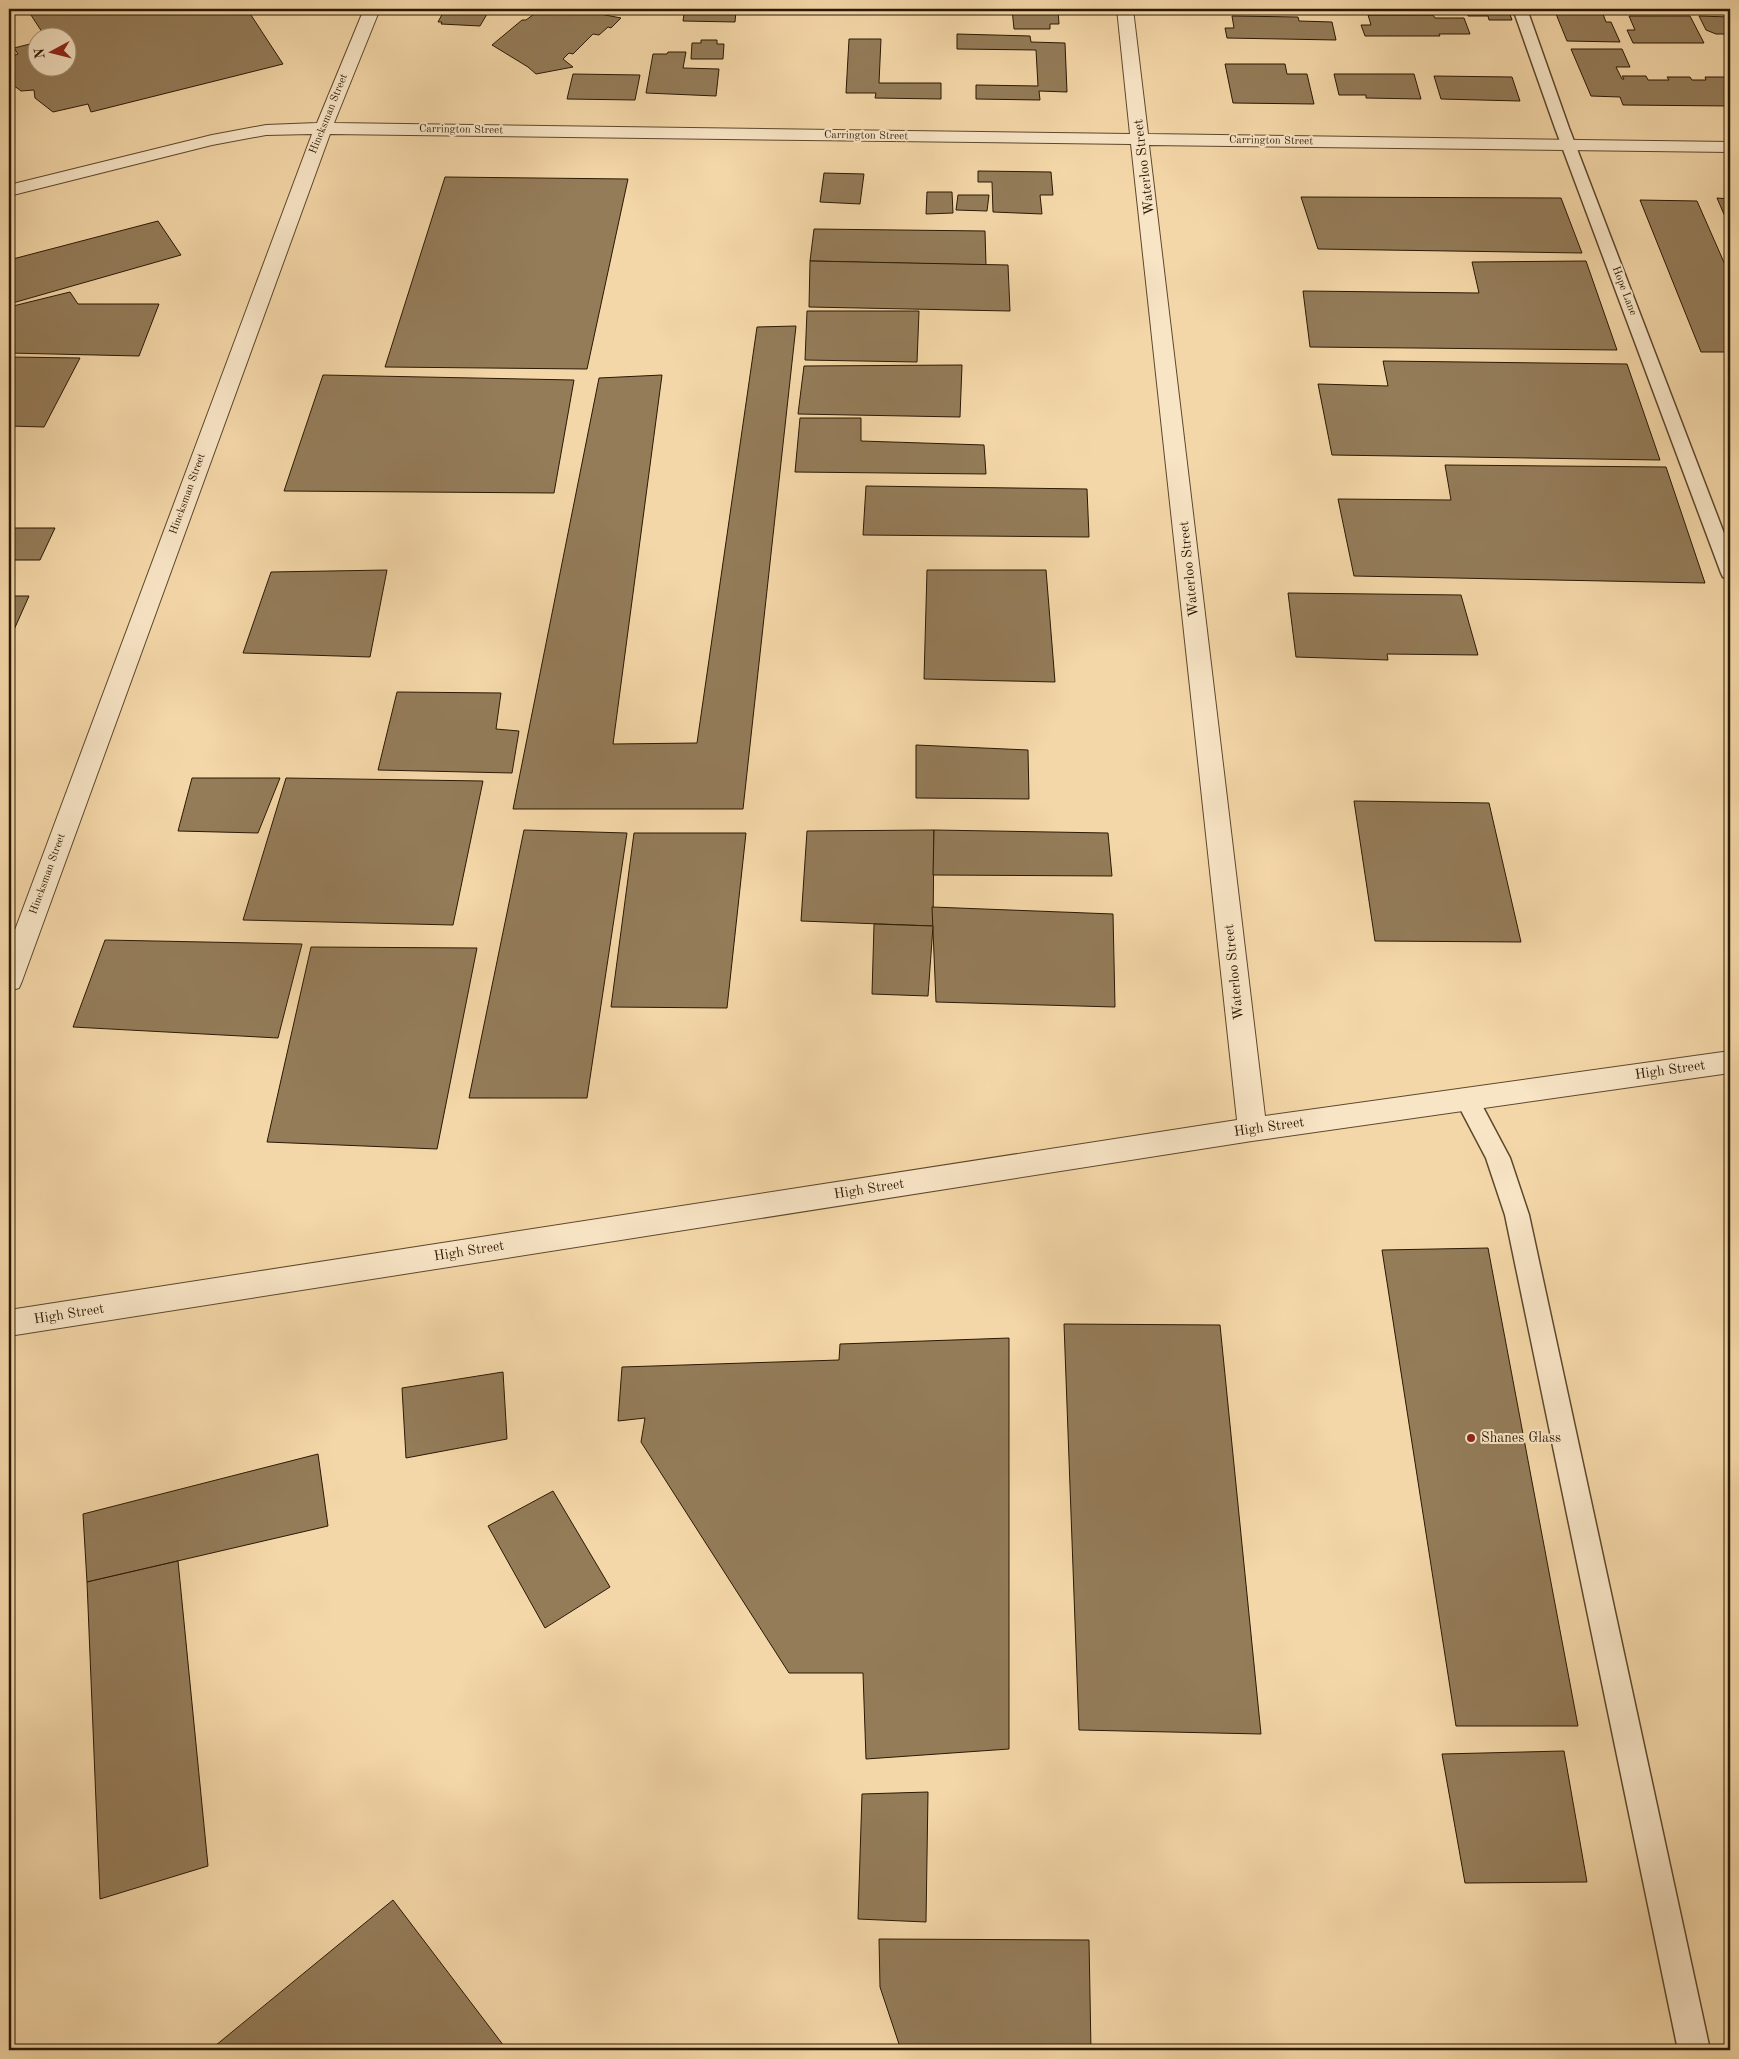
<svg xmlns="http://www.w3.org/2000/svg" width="1739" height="2059" viewBox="0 0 1739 2059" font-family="'Old Standard TT',serif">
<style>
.building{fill:#947c59;stroke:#2b1903}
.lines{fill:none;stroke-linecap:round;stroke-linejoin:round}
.service-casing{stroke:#5d482c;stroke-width:3}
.minor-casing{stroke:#5d482c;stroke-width:2}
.service{fill:#f8e5c6;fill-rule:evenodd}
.minor{fill:#f8e5c6;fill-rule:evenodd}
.poi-dot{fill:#8f2418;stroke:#f8e5c6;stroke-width:2}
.labels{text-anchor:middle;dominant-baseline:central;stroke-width:4;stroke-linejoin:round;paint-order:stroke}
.far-street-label{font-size:11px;fill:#2b1903;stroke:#f8e5c6}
.street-label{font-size:14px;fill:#2b1903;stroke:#f8e5c6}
.poi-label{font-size:14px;fill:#2b1903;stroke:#f8e5c6;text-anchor:start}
</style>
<rect width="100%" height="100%" fill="#f4d7a8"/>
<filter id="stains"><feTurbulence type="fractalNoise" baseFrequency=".004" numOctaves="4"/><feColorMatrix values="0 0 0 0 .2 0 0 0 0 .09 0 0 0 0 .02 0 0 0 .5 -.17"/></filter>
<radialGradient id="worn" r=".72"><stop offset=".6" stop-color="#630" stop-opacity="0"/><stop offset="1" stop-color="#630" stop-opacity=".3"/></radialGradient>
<!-- building -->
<g class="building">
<polygon points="9,9 247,9 283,64 91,112 88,104 53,112 35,98 34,90 21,91 9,82 9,57 18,54 14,48 38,42 38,68 68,68 68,38 46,38 27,9 9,13"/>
<polygon points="445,9 490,9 480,26 441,24 442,22 438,22"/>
<polygon points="541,9 574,9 621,18 611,28 608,27 599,35 593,34 573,54 569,53 563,59 573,67 536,74 528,67 492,45 522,20 526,20"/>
<polygon points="680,9 756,9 756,12 736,11 735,22 683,21 684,14 679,14"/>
<polygon points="1012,9 1058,10 1059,24 1050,24 1050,29 1014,29"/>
<polygon points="1466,9 1508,9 1512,20 1489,20 1488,16 1468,16"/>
<polygon points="1554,9 1588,9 1591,14 1603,14 1606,22 1611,22 1620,42 1567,41"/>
<polygon points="1368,15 1433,15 1435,18 1464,18 1470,34 1439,34 1440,36 1365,36 1361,25 1371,25"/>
<polygon points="1232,16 1298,17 1299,21 1332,22 1336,40 1227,38 1225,28 1234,28"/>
<polygon points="1629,16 1690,16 1704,43 1633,43 1627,30 1635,30"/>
<polygon points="1699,16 1730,17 1730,42 1726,34 1716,34 1706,30"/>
<polygon points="957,34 1030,36 1031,42 1065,43 1067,92 1039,91 1040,100 976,99 976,85 1038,86 1036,50 957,49"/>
<polygon points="849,39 881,39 879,83 941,83 941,99 875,98 876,93 846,93"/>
<polygon points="701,40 717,40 717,44 724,44 723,59 691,59 692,43 701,43"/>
<polygon points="1571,49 1622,49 1630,67 1616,67 1622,79 1624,79 1622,76 1646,76 1648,80 1669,80 1667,77 1690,77 1692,80 1706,80 1705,77 1727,77 1730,81 1730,106 1623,105 1620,97 1591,96"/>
<polygon points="668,52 686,52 683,68 719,69 716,96 646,93 653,54 667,54"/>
<polygon points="1225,64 1285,64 1287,74 1307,74 1314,104 1233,103"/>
<polygon points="573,74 640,75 635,100 567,99"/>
<polygon points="1334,74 1414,74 1421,99 1366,98 1366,95 1339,95"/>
<polygon points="1434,76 1512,77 1520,101 1441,99"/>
<polygon points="978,171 1051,172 1053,195 1040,195 1042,214 993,212 992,182 978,182"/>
<polygon points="824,173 864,174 860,204 820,202"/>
<polygon points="445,177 628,179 587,369 385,367"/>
<polygon points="927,192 952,192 953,213 926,214"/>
<polygon points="958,195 989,195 987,211 956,210"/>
<polygon points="1301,197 1561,198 1582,253 1318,249"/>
<polygon points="1717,198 1730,199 1730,219 1726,219"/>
<polygon points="1640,200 1697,201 1730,276 1730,352 1701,352"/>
<polygon points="158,221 181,255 9,304 9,260"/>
<polygon points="814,229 985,231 986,265 810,261"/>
<polygon points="810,261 1008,265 1010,311 809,307"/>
<polygon points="1586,261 1617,350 1310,347 1303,291 1479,293 1472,262"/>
<polygon points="70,292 78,304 159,304 139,356 9,353 9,307"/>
<polygon points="807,311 919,311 917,362 805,360"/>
<polygon points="796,326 743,809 513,809 599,378 662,375 613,744 697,743 757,327"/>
<polygon points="9,357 80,358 44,427 9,426"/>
<polygon points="1383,361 1627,364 1660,460 1332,455 1318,384 1388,386"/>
<polygon points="962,365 960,417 798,414 804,366"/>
<polygon points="323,375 574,380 554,493 284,491"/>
<polygon points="800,418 861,418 861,441 984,445 986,474 795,472"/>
<polygon points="1445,465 1666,467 1705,583 1354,576 1338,499 1451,500"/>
<polygon points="866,486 1087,489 1089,537 863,535"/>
<polygon points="9,528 55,528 40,560 9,560"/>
<polygon points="387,570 370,657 243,653 271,572"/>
<polygon points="927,570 1046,570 1055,682 924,679"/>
<polygon points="1288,593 1461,595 1478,655 1387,654 1388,660 1296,657"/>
<polygon points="9,596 29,596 9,641"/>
<polygon points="397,692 501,693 496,729 519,731 512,773 378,770"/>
<polygon points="916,745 1028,750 1029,799 916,798"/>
<polygon points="192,778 280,778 258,833 178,831"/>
<polygon points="286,778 483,781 453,925 243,920"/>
<polygon points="1354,801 1489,803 1521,942 1375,941"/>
<polygon points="524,830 627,833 587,1098 469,1098"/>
<polygon points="934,830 933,926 801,921 807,831"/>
<polygon points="934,830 1108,833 1112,876 933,875"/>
<polygon points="634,833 746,833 727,1008 611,1007"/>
<polygon points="932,907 1113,914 1115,1007 936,1002"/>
<polygon points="874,924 933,926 928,996 872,994"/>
<polygon points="105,940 302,944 278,1038 73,1027"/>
<polygon points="311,947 477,948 437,1149 267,1142"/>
<polygon points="1488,1248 1578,1726 1456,1726 1382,1250"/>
<polygon points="1064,1324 1220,1325 1261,1734 1079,1730"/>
<polygon points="1009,1338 1009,1749 866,1759 863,1673 789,1673 641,1442 645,1418 618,1421 622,1367 839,1360 840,1344"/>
<polygon points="503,1372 507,1439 406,1458 402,1388"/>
<polygon points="318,1454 328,1526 87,1582 83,1514"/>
<polygon points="553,1491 610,1587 545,1628 488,1526"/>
<polygon points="178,1561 208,1866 100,1899 87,1582"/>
<polygon points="1564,1751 1587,1882 1465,1883 1442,1754"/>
<polygon points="928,1792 926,1922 858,1919 862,1794"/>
<polygon points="393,1900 507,2050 210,2050"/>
<polygon points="879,1939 1089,1940 1091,2050 901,2050 880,1987"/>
</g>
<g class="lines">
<!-- service casing -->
<g class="service-casing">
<g id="service">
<polygon points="1513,9 1527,9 1569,128 1730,549 1730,579 1723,577 1721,573 1555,128"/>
<polygon points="1467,1090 1475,1092 1510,1158 1529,1215 1710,2050 1678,2050 1505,1215 1486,1158 1455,1099 1459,1092"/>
</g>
</g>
<!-- minor casing -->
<g class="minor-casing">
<polygon id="minor" points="364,9 380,9 334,123 1130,134 1117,9 1133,9 1148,134 1730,142 1730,152 1149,145 1265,1116 1730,1051 1730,1073 1252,1141 9,1336 9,1310 1237,1120 1131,144 330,134 22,981 19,988 9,991 9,946 312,134 266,135 212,145 9,196 9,185 212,135 266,125 317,123"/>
</g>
<!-- service -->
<use href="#service" class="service"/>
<!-- minor -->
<use href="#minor" class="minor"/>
</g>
<!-- markers -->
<circle class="poi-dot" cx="1471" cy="1438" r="5"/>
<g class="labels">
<!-- far-street labels -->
<g class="far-street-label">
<text transform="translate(329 114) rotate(-68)">Hincksman Street</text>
<text transform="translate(461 130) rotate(1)">Carrington Street</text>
<text transform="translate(866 136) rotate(1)">Carrington Street</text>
<text transform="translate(1271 141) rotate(1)">Carrington Street</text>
<text transform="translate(1624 291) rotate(69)">Hope Lane</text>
<text transform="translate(188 494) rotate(-70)">Hincksman Street</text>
<text transform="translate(48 874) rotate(-70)">Hincksman Street</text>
</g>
<!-- street labels -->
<g class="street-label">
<text transform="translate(1144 167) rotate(-97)">Waterloo Street</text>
<text transform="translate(1189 569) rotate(-96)">Waterloo Street</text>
<text transform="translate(1234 972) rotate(-96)">Waterloo Street</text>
<text transform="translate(1670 1070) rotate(-8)">High Street</text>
<text transform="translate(1269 1127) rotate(-8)">High Street</text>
<text transform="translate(869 1189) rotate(-9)">High Street</text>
<text transform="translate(469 1251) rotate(-9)">High Street</text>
<text transform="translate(69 1314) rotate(-9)">High Street</text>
</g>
<!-- poi labels -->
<g class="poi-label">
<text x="1481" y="1438">Shanes Glass</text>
</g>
</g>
<!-- margin -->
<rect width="1739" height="2059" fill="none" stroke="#f4d7a8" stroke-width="30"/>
<rect x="10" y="10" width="1719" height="2039" fill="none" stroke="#2b1903" stroke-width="2.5"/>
<rect x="15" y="15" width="1709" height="2029" fill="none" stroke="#2b1903"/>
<!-- north arrow -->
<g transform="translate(52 52) rotate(263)"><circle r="24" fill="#f8e5c6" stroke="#a69378"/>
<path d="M0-4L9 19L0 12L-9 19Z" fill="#8f2418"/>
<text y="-8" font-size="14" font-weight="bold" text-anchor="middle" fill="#2b1903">N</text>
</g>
<rect width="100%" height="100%" filter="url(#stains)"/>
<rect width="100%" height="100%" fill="url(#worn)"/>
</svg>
